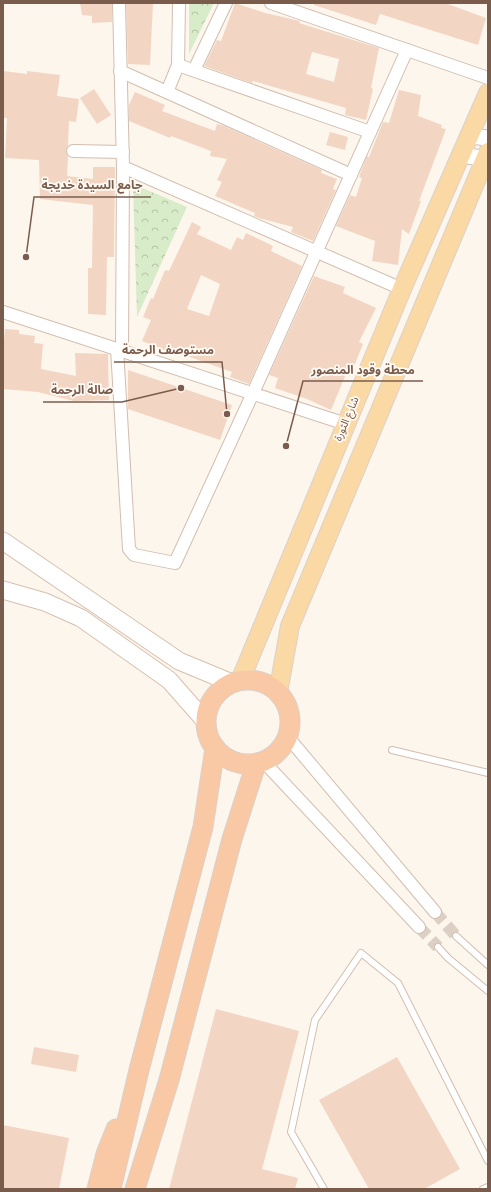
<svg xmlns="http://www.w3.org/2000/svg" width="491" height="1192" viewBox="0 0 491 1192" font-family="Overpass,'Noto Sans Arabic',sans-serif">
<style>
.forest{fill:url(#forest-crowns)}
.building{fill:#f3d5c3;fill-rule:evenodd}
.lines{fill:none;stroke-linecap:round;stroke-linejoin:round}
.minor-tunnel{stroke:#dcd0c4;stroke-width:12;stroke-dasharray:12 6;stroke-linecap:butt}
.service-casing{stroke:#d1beb0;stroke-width:8}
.minor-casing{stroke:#d1beb0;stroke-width:14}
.tertiary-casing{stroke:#d1beb0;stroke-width:17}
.secondary-casing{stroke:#d6c0b0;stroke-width:19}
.primary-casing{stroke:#dad1cd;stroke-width:20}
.trunk-casing{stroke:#dad1cd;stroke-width:21}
.service{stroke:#fff;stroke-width:6}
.minor{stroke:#fff;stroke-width:12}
.tertiary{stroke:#fff;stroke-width:15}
.secondary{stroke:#fff;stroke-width:17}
.primary{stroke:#fbd9a5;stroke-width:18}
.trunk{stroke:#f9c8a4;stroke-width:19}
.labels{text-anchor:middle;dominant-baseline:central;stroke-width:3.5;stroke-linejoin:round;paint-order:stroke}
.street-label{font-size:11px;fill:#7a5c4d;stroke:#fffaf3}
.leader{fill:none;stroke:#7a5c4d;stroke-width:1.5}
.callout-dot{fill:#7a5c4d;stroke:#fffaf3;stroke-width:1.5}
.callout-label{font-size:12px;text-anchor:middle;font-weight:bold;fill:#7a5c4d;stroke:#fffaf3;stroke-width:3.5;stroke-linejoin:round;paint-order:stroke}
</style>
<defs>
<pattern id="forest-crowns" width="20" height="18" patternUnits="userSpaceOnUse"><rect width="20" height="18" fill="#d8ecc9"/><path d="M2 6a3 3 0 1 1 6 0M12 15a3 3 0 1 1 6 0" fill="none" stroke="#b4c2a5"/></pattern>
</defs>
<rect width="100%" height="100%" fill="#fdf6ec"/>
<!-- forest -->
<g class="forest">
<polygon points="189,3 214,3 189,54"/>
<polygon points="133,184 187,207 137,317"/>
</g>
<!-- building -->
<g class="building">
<polygon points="80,3 112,3 112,22 92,23 92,16 82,15"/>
<polygon points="126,3 153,3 150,65 128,64"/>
<path d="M235,3l30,10 35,8 -1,2 80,25 -8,40 2,1 -7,31 -21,-5 1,-7 -93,-27 -1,2 -48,-17 13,-26 4,1zM312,52l27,7 -5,23 -28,-8z"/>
<polygon points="314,3 445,3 486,18 478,45 380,14 376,25 314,5"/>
<polygon points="3,71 27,74 27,71 60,75 57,96 79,99 76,122 69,121 68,145 66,150 68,156 67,176 93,179 93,167 115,167 114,257 107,257 106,315 88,314 88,268 92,268 93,205 40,199 39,160 5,158 7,118 3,118"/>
<polygon points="94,89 111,115 97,124 80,98"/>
<polygon points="399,90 421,95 418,116 442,125 441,128 446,129 419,201 421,201 409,234 402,229 398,265 372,261 375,241 336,226 350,195 356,197 362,178 359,177 360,174 367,156 369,157 383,122 389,123"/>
<polygon points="135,92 165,105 162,111 215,131 217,124 224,126 322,170 321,173 337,179 333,189 336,190 313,241 291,232 293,227 259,218 254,216 255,213 215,196 222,182 217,180 227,159 210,156 211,151 171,136 170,138 129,121 129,105"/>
<polygon points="330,132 348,137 345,150 326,145"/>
<path d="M192,222l9,5 -4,7 34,16 6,-13 6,3 3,-7 27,13 -2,5 31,15 -53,118 -19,-7 2,-5 -59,-21 -1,2 -30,-12 9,-21 -8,-3 8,-19 2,1 12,-29 4,1zM201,275l19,9 -11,32 -22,-7z"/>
<polygon points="314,276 345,287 343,293 376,308 359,342 363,344 350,376 346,374 331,410 307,399 275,388 278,378 269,375"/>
<polygon points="5,329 19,330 19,334 35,336 34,343 43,344 41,369 76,376 75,353 108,354 109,400 74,401 38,392 3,389 3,352"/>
<polygon points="128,370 232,405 220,440 128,409"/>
<polygon points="216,1009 299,1031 262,1169 298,1178 295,1189 169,1189"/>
<polygon points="34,1047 79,1055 76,1072 31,1064"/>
<polygon points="397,1057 460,1169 424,1189 369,1189 319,1100"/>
<polygon points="3,1125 69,1138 59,1189 3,1189"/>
</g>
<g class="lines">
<!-- minor-tunnel -->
<g class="minor-tunnel">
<polyline points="435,912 456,936"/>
<polyline points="419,927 438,947"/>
</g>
<!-- service casing -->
<g class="service-casing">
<g id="service">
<polyline points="392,750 488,773"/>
<polyline points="456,936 488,965"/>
<polyline points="438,947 448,958 488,991"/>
<polyline points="324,1189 291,1132 315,1020 361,953 398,983 488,1161"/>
<polyline points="483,1189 488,1187"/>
</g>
</g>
<!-- minor casing -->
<g class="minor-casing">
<g id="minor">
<polyline points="119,3 123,167 122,351"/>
<polyline points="271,3 488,78"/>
<polyline points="178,65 370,132"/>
<polyline points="194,70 226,3"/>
<polyline points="120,71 351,175"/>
<polyline points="167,92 178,65 179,3"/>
<polyline points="73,151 123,152"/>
<polyline points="123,167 402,289"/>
<polyline points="3,312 346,424"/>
<polyline points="117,349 129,549 134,555 175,563 253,393 407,50"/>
<polyline points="287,736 435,912"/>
<polyline points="263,761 419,927"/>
</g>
</g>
<!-- tertiary casing -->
<g class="tertiary-casing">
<g id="tertiary">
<polyline points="470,136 488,138"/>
<polyline points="461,155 488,159"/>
</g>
</g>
<!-- secondary casing -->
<g class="secondary-casing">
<g id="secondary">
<polyline points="3,541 179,661 232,683"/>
<polyline points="3,590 45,602 81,618 169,680 206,722"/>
</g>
</g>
<!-- primary casing -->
<g class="primary-casing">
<g id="primary">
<polyline points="240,681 402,289 488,93"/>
<polyline points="278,693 290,626 488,152"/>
</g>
</g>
<!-- trunk casing -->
<g class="trunk-casing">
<g id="trunk">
<circle cx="248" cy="722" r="42"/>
<polyline points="97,1189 106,1154 116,1129"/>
<polyline points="111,1189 139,1070 203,827 215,748"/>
<polyline points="135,1189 169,1080 232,839 256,764"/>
</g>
</g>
<!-- service -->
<use href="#service" class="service"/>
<!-- minor -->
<use href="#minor" class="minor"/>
<!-- tertiary -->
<use href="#tertiary" class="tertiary"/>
<!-- secondary -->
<use href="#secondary" class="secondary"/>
<!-- primary -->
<use href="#primary" class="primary"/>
<!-- trunk -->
<use href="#trunk" class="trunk"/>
</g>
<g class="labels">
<!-- street labels -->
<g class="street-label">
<text transform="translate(347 419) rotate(-67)">شارع الثورة</text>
</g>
</g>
<!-- callouts -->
<path class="leader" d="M26 257L34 197H151M227 414L222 362H114M286 446L303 381H423M181 388L122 402H43"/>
<g class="callout-dot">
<circle cx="26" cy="257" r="4"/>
<circle cx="227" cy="414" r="4"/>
<circle cx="286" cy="446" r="4"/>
<circle cx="181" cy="388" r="4"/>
</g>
<g class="callout-label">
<text x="92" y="189">جامع السيدة خديجة</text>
<text x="168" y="354">مستوصف الرحمة</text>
<text x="363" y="374">محطة وقود المنصور</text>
<text x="82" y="394">صالة الرحمة</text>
</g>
<!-- border -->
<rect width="491" height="1192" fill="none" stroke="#7a5c4d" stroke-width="8"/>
</svg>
